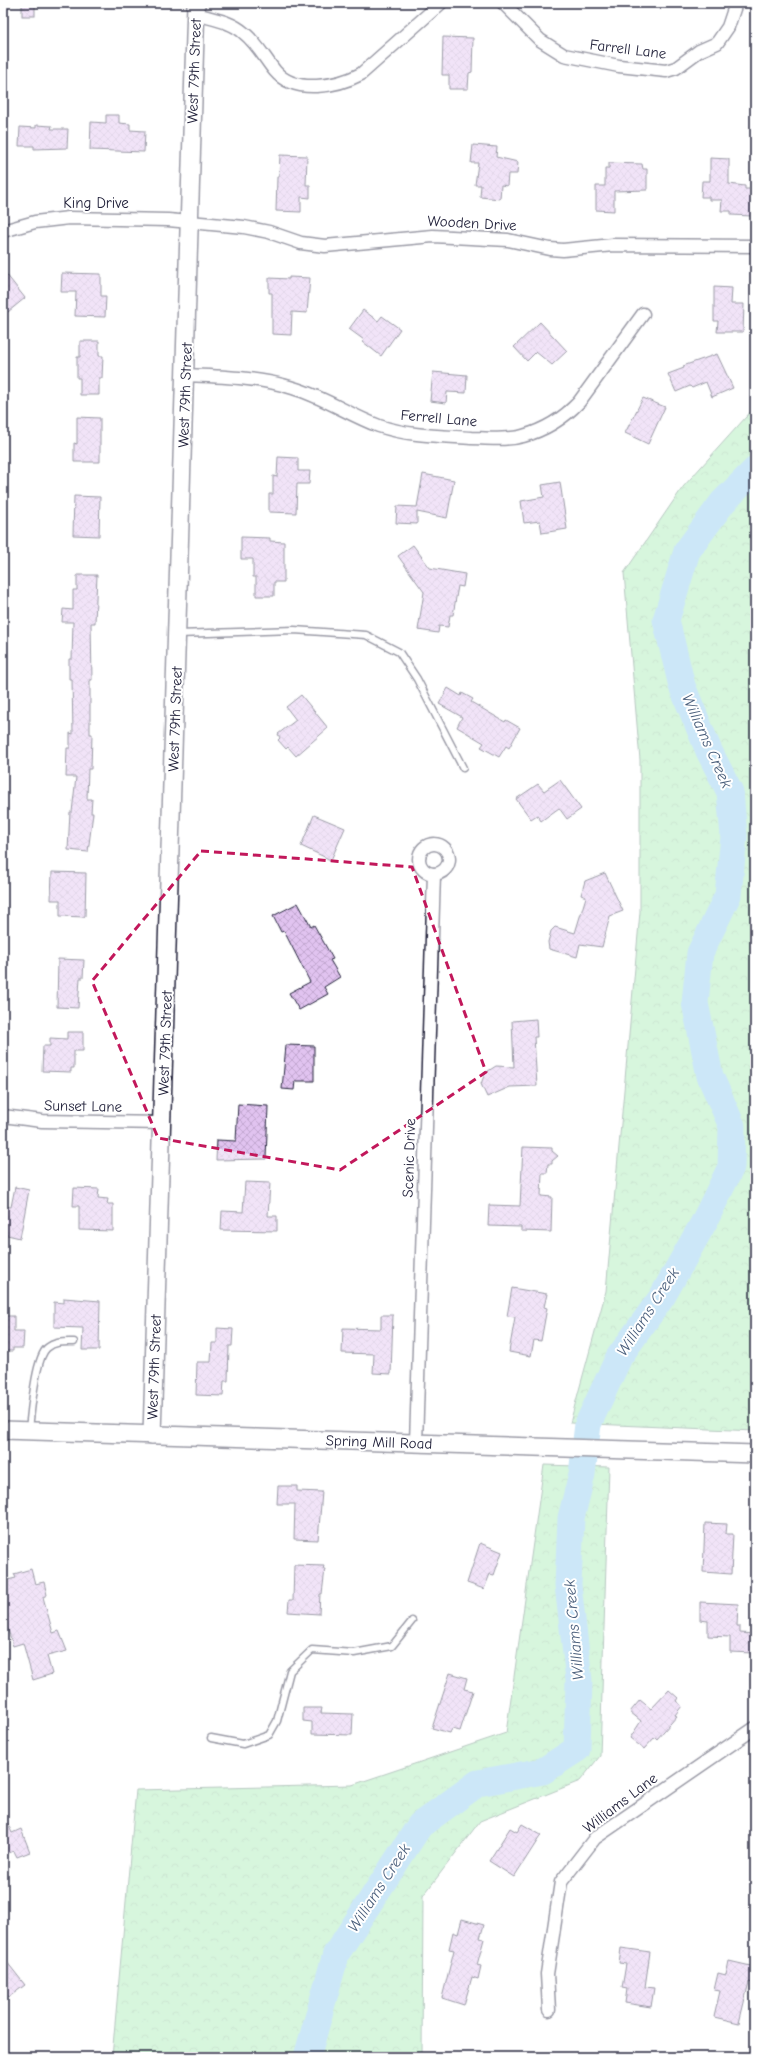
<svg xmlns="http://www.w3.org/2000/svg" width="758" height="2060" viewBox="0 0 758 2060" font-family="'Comic Neue',sans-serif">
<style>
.forest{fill:url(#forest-crowns);stroke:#648678}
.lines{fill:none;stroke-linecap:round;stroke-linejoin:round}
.river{stroke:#8fcbef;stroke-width:27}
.building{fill:url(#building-cross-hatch);stroke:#22223b}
.lane-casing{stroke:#22223b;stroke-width:9}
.street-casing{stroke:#22223b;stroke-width:15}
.secondary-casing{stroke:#22223b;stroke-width:20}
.lane{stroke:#fff;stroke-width:6}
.street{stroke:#fff;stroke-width:12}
.secondary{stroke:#fff;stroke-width:17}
.marked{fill:none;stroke:#c2185b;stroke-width:3;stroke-dasharray:8 5;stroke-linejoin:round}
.labels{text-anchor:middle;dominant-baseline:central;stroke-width:4;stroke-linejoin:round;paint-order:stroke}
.street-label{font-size:15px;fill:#22223b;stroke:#fff}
.water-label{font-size:16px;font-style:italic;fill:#485d7a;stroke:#fff}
</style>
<defs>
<pattern id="forest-crowns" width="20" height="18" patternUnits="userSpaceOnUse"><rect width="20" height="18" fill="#a6eab4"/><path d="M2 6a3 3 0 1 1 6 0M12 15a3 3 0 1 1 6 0" fill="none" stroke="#8fc89c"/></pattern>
<pattern id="building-cross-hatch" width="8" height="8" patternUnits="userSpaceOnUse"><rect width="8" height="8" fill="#e1c3f0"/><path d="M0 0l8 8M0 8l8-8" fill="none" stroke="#c1a7cf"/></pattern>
</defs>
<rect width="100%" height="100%" fill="#fff"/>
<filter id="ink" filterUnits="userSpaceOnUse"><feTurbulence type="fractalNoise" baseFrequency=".025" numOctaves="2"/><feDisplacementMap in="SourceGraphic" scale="8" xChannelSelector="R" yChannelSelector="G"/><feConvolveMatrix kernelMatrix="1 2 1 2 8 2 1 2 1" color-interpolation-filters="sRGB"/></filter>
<g filter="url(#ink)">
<!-- forest -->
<g class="forest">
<polygon points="755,407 755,1431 570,1423 606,1291 640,912 640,760 624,573 683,487"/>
<polygon points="544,1465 609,1467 600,1756 580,1781 480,1821 423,1896 422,2057 112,2057 136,1790 352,1785 506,1733"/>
</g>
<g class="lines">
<!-- river -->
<polyline class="river" points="307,2057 336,1954 420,1825 478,1783 543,1771 577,1749 579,1680 568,1585 571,1518 582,1474 588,1424 619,1357 662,1297 704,1222 731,1167 732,1126 710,1076 695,1003 700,953 728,895 734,836 730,792 709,751 682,686 666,620 687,551 723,502 755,470"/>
</g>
<!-- building -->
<g class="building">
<rect x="22" y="3" width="13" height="13"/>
<polygon points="443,37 473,38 472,72 469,73 468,89 449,89 449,75 442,75"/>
<polygon points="106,115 119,115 119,123 130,124 130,130 145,131 144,152 90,150 91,122 106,123"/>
<polygon points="36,125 52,126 51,129 68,129 67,148 34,149 34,146 19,146 20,127 36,128"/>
<polygon points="473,145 497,147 496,157 518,162 517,174 508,174 507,186 501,185 500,199 480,197 481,185 475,185 478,163 471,163"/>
<polygon points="280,155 307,156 306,185 310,185 310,198 301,197 301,212 276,211 277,177 279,177"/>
<polygon points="710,158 729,159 729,184 745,186 745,189 755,189 755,212 752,212 752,216 731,215 731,211 721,211 722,200 709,200 709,197 701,197 702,181 710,181"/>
<polygon points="609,163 642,164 643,169 647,169 647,190 614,191 614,211 596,210 596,186 605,186 605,168 609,168"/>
<polygon points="3,270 25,298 3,316"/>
<polygon points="62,273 101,274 101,296 106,296 105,317 75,316 76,292 61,292"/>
<polygon points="289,277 310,278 307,313 292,312 291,335 272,334 272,293 269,293 269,278 289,279"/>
<polygon points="714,287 732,288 731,304 744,304 743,332 717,332 718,321 714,321"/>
<polygon points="363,310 378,321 382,316 400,329 381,356 363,342 364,340 349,329"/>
<polygon points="540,322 567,351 552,365 536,352 527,361 514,347"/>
<polygon points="80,341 99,341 99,356 103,356 102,378 99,378 99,395 80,395 80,378 77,378 77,357 80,357"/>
<polygon points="717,354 733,388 712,397 706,382 692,388 690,386 676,392 668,374 684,368 683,366"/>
<polygon points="433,372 467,375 466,393 447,392 446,403 430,401"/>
<polygon points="643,398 665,407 648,444 625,433"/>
<polygon points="77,417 100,418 100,462 74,462 74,443 77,444"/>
<polygon points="278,457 298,458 298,471 310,471 309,484 297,484 296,513 269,512 269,494 273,494 273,476 277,477"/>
<polygon points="423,474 454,480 447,518 417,512 417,524 396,523 397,506 417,507"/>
<polygon points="560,482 567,529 542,533 540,521 524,523 521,501 544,497 542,485"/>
<polygon points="74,496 100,497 99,536 73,535"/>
<polygon points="241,537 270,538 270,541 284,542 284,582 274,582 274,596 256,596 256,577 253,577 253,559 241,559"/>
<polygon points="413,545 430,568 465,574 463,587 458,586 453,615 450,615 448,627 439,626 438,633 418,630 424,592 398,556"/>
<polygon points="77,575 97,575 95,623 91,623 92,680 90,680 90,734 92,734 91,769 88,769 87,799 92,799 91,813 93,813 88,852 68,850 70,812 72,812 76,777 66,777 67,748 70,748 70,733 73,734 72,679 69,679 69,659 72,659 73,622 62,622 63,609 73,610 73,590 77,590"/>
<polygon points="448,688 461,696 462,693 473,699 471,702 505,722 506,720 520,728 509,748 506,746 499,757 481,747 484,743 457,727 462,717 439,704"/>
<polygon points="301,695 328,728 296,756 288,747 286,749 278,740 280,738 278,734 296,720 286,707"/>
<polygon points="560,780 581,809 567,819 559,808 541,821 537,815 531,819 516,799 538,784 544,791"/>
<polygon points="314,815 345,828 331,860 301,846"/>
<polygon points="52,872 86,873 85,917 60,916 60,900 51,900"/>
<polygon points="605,873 623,911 610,916 602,947 580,944 577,957 549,949 548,942 551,931 555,927 575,933 586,897 581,895 585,881"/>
<polygon points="298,903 311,927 314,925 333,959 330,960 340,977 324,987 328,994 299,1010 289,993 310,982 284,931 281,932 273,916"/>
<polygon points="58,959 84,960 83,978 80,978 78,1008 57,1007"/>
<polygon points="536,1019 537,1037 534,1037 537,1086 510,1087 487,1097 481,1084 485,1073 496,1066 514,1067 512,1021"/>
<polygon points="67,1032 83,1032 83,1051 74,1051 74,1068 71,1068 71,1072 42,1071 43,1046 50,1046 50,1038 67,1039"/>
<polygon points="286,1045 314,1046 314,1081 295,1081 294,1090 282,1089"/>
<polygon points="238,1104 268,1106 266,1159 216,1160 217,1140 236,1141"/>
<polygon points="523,1147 552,1148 552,1151 558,1156 552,1161 552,1164 548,1164 547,1173 542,1173 541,1196 552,1197 551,1232 521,1231 521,1227 488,1226 489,1205 520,1206"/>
<polygon points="245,1182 270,1183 268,1216 277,1216 277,1231 221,1230 222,1211 243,1212"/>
<polygon points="15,1187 29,1190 20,1238 3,1234 3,1206 11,1207"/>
<polygon points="74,1188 99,1189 98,1198 108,1199 107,1204 113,1204 113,1231 79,1230 79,1206 73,1206"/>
<polygon points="512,1288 547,1294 544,1307 547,1308 541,1341 534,1340 531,1356 509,1352 515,1317 507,1316"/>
<polygon points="64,1298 100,1301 99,1350 82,1350 83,1328 54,1327 54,1302 64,1303"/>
<polygon points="381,1315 393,1315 391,1374 373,1373 374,1354 342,1353 343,1328 381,1329"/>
<polygon points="3,1316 14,1316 14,1331 24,1331 23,1348 13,1348 13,1351 3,1351"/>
<polygon points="217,1328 233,1329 232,1346 229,1346 228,1381 224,1381 223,1396 196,1395 197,1362 211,1362 212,1343 217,1343"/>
<polygon points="278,1486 297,1486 297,1491 322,1492 318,1540 294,1539 295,1504 277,1504"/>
<polygon points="705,1523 727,1524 726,1534 733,1534 731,1574 703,1572"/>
<polygon points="480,1543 502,1552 494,1575 490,1574 484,1589 467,1583"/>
<polygon points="294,1565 324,1566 323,1569 325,1569 322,1594 320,1594 319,1614 288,1612 289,1600 293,1600"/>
<polygon points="31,1569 35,1584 44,1582 47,1595 43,1597 53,1633 59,1631 67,1651 47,1656 52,1674 33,1680 23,1643 13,1646 3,1613 3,1602 7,1595 3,1581 16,1578 14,1574"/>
<polygon points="700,1602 738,1604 737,1626 740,1626 740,1633 754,1634 753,1653 730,1652 730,1637 708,1636 708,1621 700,1620"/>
<polygon points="450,1673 467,1678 464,1689 473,1691 460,1731 452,1729 450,1733 432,1728"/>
<polygon points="669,1690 678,1698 676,1701 682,1706 675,1715 677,1716 657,1739 655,1737 644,1749 630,1738 641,1721 630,1712 640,1700 651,1709"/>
<polygon points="303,1708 322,1708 321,1713 353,1714 352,1735 312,1734 312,1722 303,1721"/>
<polygon points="3,1813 12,1833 21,1829 30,1852 17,1857 14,1851 3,1855"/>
<polygon points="522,1824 541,1835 514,1877 489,1861 510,1828 517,1832"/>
<polygon points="462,1919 484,1925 480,1938 484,1939 477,1965 481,1966 478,1979 472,1977 464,2005 442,1998 454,1950 449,1949 453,1932 458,1934"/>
<polygon points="621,1948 650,1952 645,1987 654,1988 651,2007 625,2003 627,1989 622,1988 626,1964 619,1963"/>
<polygon points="3,1957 25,1985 9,1997 3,1990"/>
<polygon points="729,1961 755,1967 755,1984 749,1982 739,2023 714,2017 720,1991 714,1990 718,1973 726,1975"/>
</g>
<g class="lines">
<!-- lane casing -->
<g class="lane-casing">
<g id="lane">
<polyline points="178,634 294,630 366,635 399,652 417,679 463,768"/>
<path d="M29,1429c2,-16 6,-71 18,-81 8,-7 18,-6 27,-6"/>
<polyline points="211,1738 243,1744 269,1735 277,1721 290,1671 312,1650 354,1653 392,1646 412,1621"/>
</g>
</g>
<!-- street casing -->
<g class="street-casing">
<g id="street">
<polyline points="503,3 540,40 564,55 619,66 666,71 676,68 699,51 717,43 728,27 736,3"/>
<path d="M196,14c16,5 35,7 48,19 13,10 21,26 31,38 20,24 63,15 86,3l80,-71"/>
<polyline points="3,231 35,222 69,218 168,220 244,227 269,232 301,243 325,246 433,236 508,240 550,249 563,250 613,245 755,246"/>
<path d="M185,375c37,2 73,2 108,13 31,9 56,27 86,38 30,10 61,10 92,12 17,0 35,3 52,-2 22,-6 40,-17 56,-34l64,-88"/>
<circle cx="434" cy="859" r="15"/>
<polyline points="3,1116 42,1121 163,1123"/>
<polyline points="416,1443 434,874"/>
<polyline points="549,2010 547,1974 561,1882 595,1838 755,1728"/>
</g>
</g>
<!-- secondary casing -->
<g class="secondary-casing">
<g id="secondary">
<polyline points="3,1430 755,1454"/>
<polyline points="152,1435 196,3"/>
</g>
</g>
<!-- lane -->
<use href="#lane" class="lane"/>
<!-- street -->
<use href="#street" class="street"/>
<!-- secondary -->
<use href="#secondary" class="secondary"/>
</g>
</g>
<!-- marked area -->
<path d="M0 0H758V2060H0ZM201,851l211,16 74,205 -146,98 -182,-32 -66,-157z" fill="#fff" fill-opacity=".55" fill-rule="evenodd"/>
<path class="marked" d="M201,851l211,16 74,205 -146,98 -182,-32 -66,-157z"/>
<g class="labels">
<!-- street labels -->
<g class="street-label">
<text transform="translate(628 49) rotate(7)">Farrell Lane</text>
<text transform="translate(194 71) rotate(-88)">West 79th Street</text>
<text x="96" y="203">King Drive</text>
<text transform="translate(472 223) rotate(3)">Wooden Drive</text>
<text transform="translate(185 395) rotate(-88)">West 79th Street</text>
<text transform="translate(439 418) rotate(5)">Ferrell Lane</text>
<text transform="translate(175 719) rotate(-88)">West 79th Street</text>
<text transform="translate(165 1043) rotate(-88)">West 79th Street</text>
<text transform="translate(83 1106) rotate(1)">Sunset Lane</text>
<text transform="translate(409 1158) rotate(-88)">Scenic Drive</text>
<text transform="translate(154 1367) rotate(-88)">West 79th Street</text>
<text transform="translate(379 1442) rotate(2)">Spring Mill Road</text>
<text transform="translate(620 1803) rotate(-37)">Williams Lane</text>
</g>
<!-- water labels -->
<g class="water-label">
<text transform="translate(707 741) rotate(66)">Williams Creek</text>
<text transform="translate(648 1312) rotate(-57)">Williams Creek</text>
<text transform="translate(574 1630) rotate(-95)">Williams Creek</text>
<text transform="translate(379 1888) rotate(-57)">Williams Creek</text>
</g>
</g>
<!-- margin -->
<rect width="758" height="2060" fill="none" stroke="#fff" stroke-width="16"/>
<rect x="8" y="8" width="742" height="2044" fill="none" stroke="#22223b" stroke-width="1.5" filter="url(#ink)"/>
</svg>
